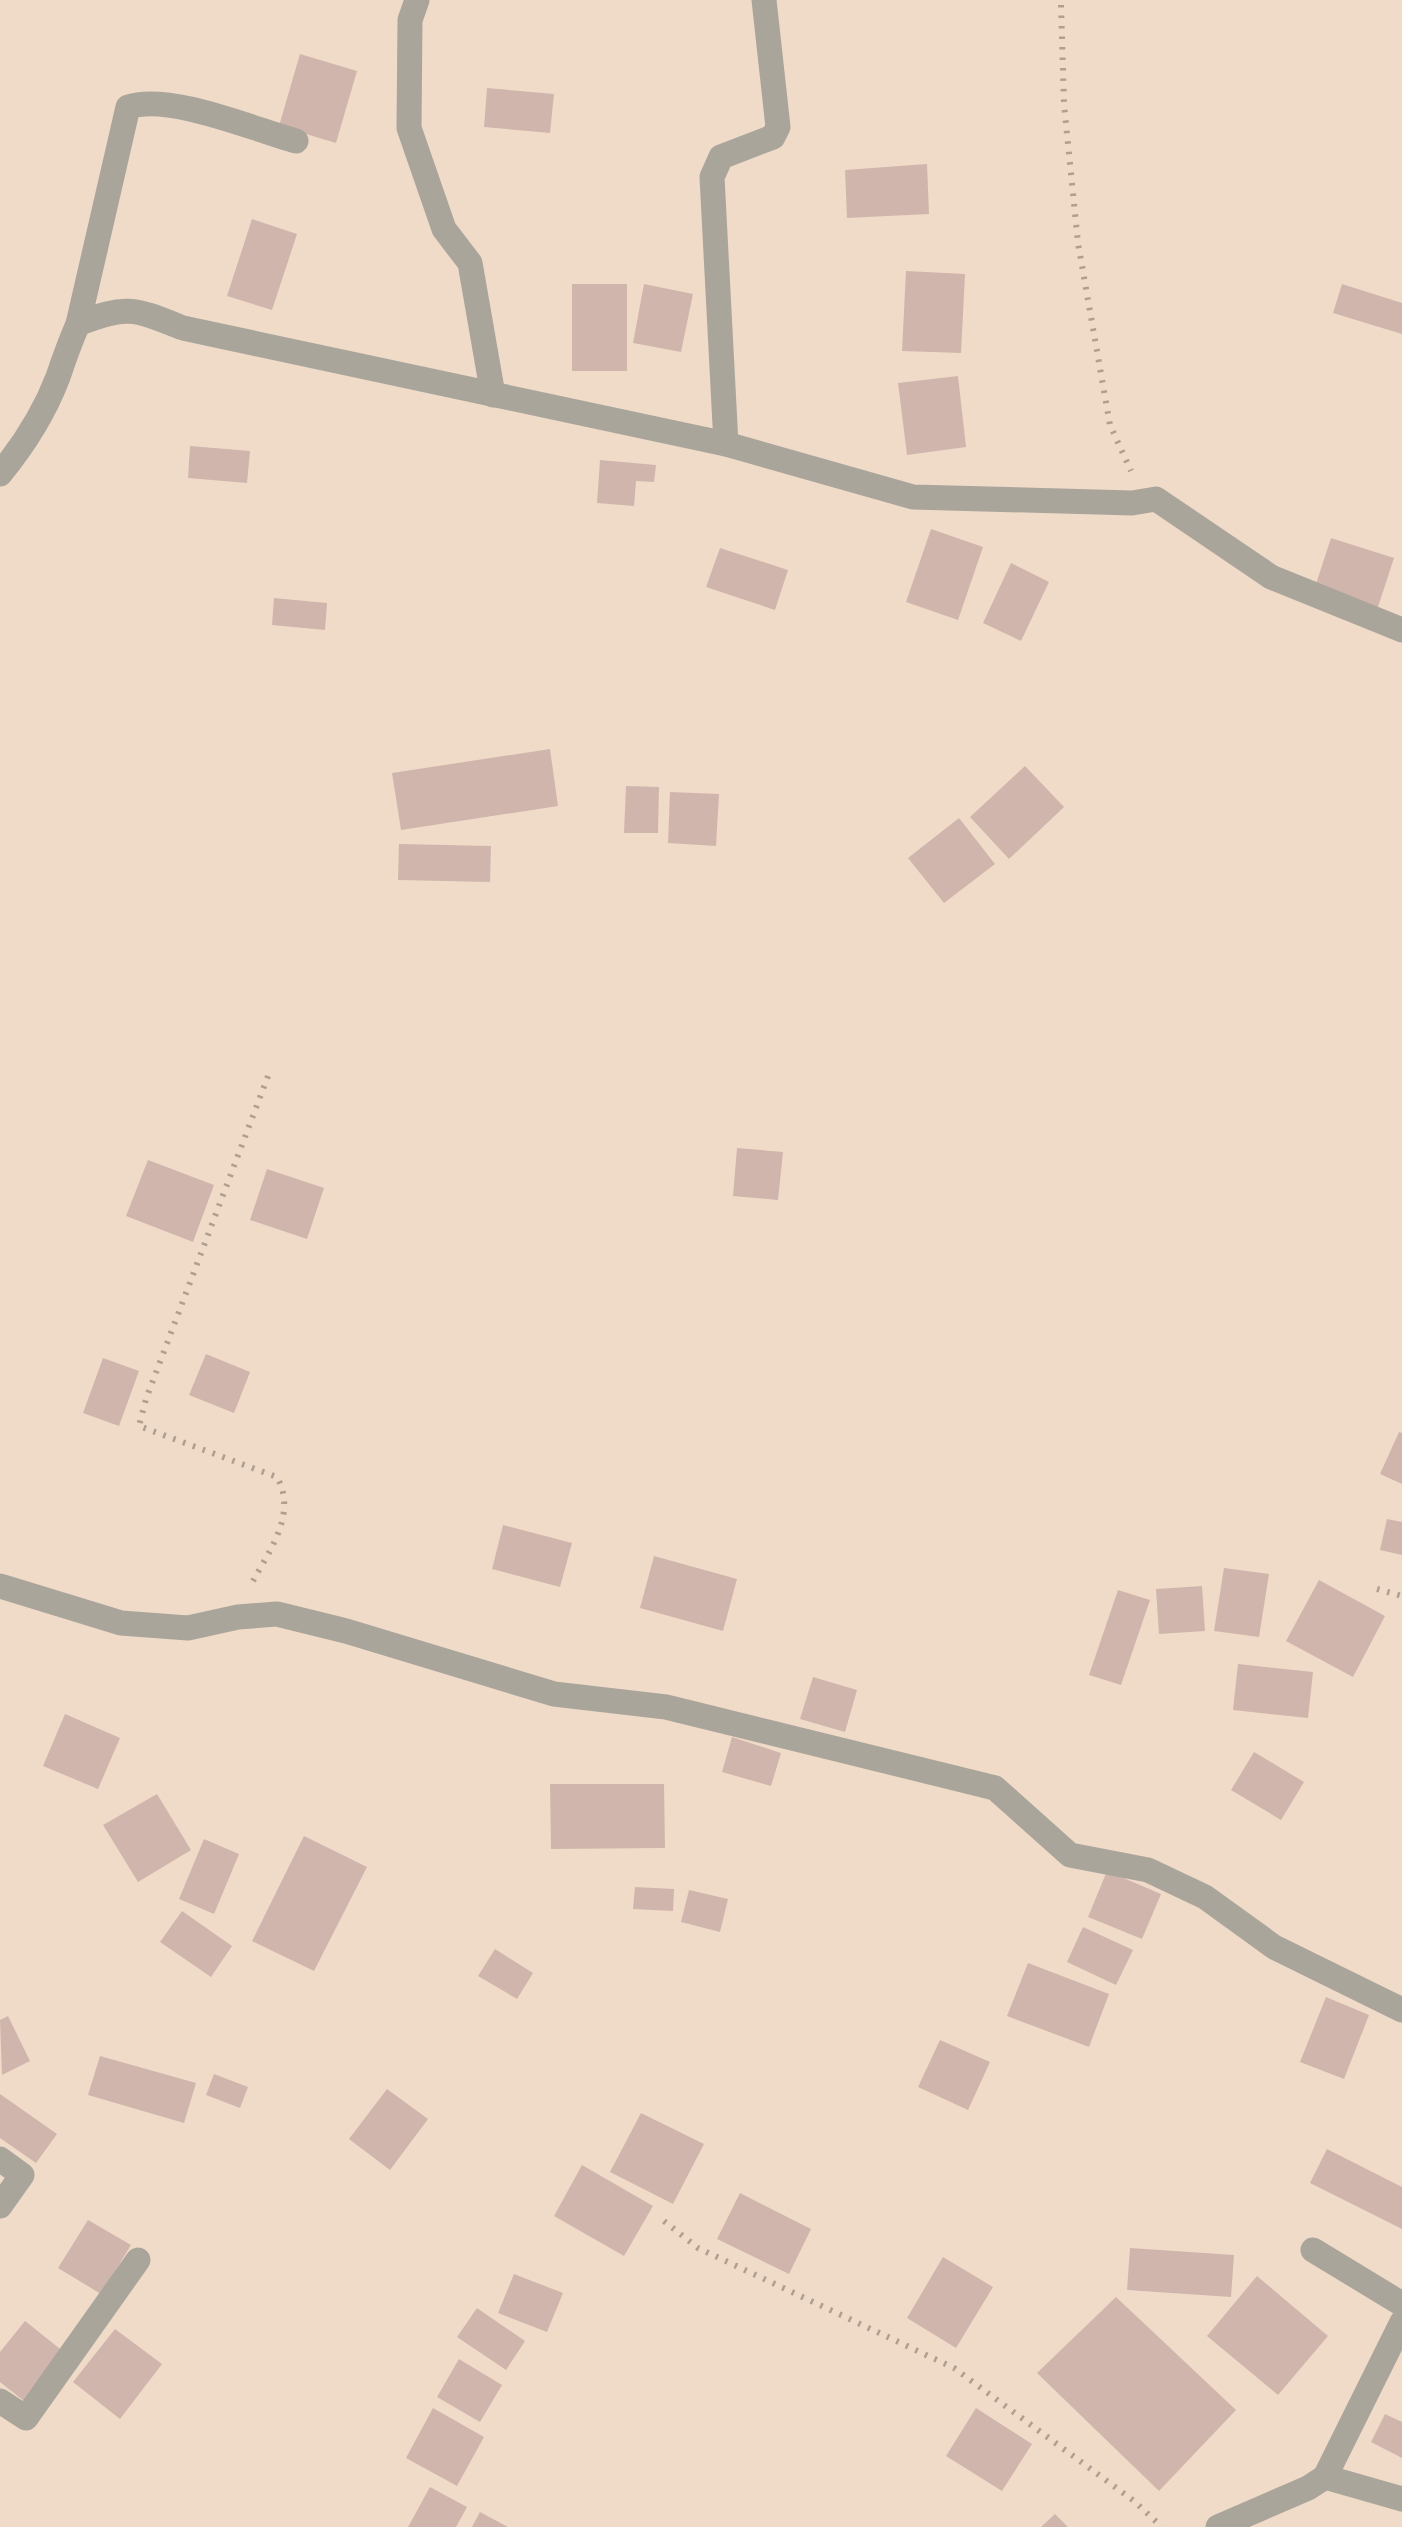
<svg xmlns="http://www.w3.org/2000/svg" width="1402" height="2527" viewBox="0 0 1402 2527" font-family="'Roboto Serif',serif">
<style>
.building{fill:#d0b5ac}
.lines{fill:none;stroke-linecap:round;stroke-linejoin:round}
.path{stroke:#af9f91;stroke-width:6;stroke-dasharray:2.5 8;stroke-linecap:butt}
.street{stroke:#aaa59b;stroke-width:25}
</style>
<rect width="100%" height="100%" fill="#f0dbc9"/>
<!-- building -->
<g class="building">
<polygon points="300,54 357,71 336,143 279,126"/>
<polygon points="487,88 554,94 550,133 484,127"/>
<polygon points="927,164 929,214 847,218 845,170"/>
<polygon points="252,219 297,234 272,310 227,296"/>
<polygon points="906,271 965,274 961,353 902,351"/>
<rect x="572" y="284" width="55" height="87"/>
<polygon points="644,284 693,294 681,352 633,343"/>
<polygon points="1342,284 1402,303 1402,334 1333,313"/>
<polygon points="958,376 966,447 907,455 898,383"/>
<polygon points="190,446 250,451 247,483 188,478"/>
<polygon points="600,460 656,465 654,482 636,481 634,506 597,503"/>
<polygon points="931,529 983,547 958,620 906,602"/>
<polygon points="1331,538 1394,558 1377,610 1314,590"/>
<polygon points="720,548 788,570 775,610 706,587"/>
<polygon points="1011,563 1049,582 1021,641 983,623"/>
<polygon points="274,598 327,603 325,630 272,625"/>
<polygon points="550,749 558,806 401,830 392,773"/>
<polygon points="1025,766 1064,807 1009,859 970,817"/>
<polygon points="626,786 659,787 658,833 624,833"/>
<polygon points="670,792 719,794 716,846 668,843"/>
<polygon points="959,818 995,864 944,903 908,858"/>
<polygon points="399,844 491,846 490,882 398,880"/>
<polygon points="737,1148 783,1152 778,1200 733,1196"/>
<polygon points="148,1160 214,1185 193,1242 126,1216"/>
<polygon points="267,1169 324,1188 307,1239 250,1220"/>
<polygon points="206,1354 250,1372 234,1413 189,1395"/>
<polygon points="103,1358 139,1371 119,1426 83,1413"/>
<polygon points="1399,1432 1402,1433 1402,1484 1380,1474"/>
<polygon points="1387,1519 1402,1522 1402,1555 1380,1550"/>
<polygon points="503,1525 572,1543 560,1587 492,1569"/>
<polygon points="654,1556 737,1579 723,1631 640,1608"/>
<polygon points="1224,1568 1269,1574 1259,1637 1214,1631"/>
<polygon points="1319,1580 1385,1616 1353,1677 1286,1641"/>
<polygon points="1202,1586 1205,1631 1159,1634 1156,1589"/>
<polygon points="1118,1590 1150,1600 1121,1685 1089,1675"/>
<polygon points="1238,1664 1313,1672 1308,1718 1233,1710"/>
<polygon points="813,1677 857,1690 845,1732 800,1719"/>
<polygon points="65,1714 120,1738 98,1789 43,1766"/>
<polygon points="732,1737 781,1753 771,1786 722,1772"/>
<polygon points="1254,1752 1304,1782 1281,1820 1231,1790"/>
<polygon points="550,1784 664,1784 665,1848 551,1849"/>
<polygon points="157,1794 191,1850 138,1882 103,1825"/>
<polygon points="304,1836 367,1867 314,1971 252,1941"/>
<polygon points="204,1839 239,1854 214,1914 179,1899"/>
<polygon points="1107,1871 1161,1894 1142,1939 1088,1917"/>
<polygon points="635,1887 674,1889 673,1911 633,1909"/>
<polygon points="689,1890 728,1899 720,1932 681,1922"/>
<polygon points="182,1911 232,1946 211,1977 160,1942"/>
<polygon points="1083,1927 1133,1950 1116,1985 1067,1962"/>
<polygon points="495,1949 533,1973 517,1999 478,1976"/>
<polygon points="1028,1963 1109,1994 1089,2047 1007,2016"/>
<polygon points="1326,1997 1369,2015 1344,2079 1300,2062"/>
<polygon points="8,2016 30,2061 2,2075 0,2020"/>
<polygon points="940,2040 990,2062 968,2110 918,2087"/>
<polygon points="100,2056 196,2083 184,2123 88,2095"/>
<polygon points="214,2074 248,2087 240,2108 206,2095"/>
<polygon points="387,2089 428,2119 390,2170 349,2139"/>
<polygon points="0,2094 57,2134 36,2163 0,2138"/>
<polygon points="641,2113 704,2144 673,2204 610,2172"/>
<polygon points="1327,2149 1402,2187 1402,2229 1310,2183"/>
<polygon points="582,2165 653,2206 624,2256 554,2216"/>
<polygon points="740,2193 811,2229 789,2274 717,2239"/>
<polygon points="88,2220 131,2245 101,2294 58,2268"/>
<polygon points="1130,2248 1234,2255 1231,2297 1127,2290"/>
<polygon points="943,2257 993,2287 956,2348 907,2318"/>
<polygon points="514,2274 563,2293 547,2332 498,2313"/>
<polygon points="1257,2276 1328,2336 1278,2395 1207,2336"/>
<polygon points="1116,2297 1236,2410 1159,2491 1037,2373"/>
<polygon points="477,2308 525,2341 506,2370 457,2337"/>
<polygon points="25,2321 64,2352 24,2401 0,2382 0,2352"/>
<polygon points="115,2329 162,2364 120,2419 73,2382"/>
<polygon points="459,2359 502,2385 480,2422 437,2397"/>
<polygon points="433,2408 484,2437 457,2486 406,2458"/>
<polygon points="976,2408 1032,2444 1002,2491 946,2456"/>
<polygon points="1385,2414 1402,2422 1402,2458 1371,2442"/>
<polygon points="430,2487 467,2507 456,2527 408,2527"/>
<polygon points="480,2512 508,2527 472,2527"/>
<polygon points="1055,2514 1068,2527 1041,2527"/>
</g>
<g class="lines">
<!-- path -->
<g class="path">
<polyline points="1061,5 1064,104 1078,243 1110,425 1131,471"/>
<path d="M253,1581c18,-33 44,-68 24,-104l-138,-51 7,-27 122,-323"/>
<polyline points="1377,1589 1402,1596"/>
<polyline points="664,2221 698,2248 954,2368 1134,2501 1162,2527"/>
</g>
<!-- street -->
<g class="street">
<polyline points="417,0 410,20 409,128 444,229 470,263 493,395"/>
<path d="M78,324l50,-217c41,-14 125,22 168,34"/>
<polyline points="726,444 712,177 721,157 773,137 778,127 764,0"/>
<path d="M0,474c23,-28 45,-63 58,-97 6,-18 12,-35 20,-53 49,-20 57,-15 105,4l543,116 187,53 219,6 24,-4 115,78 131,53"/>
<polyline points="0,1586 121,1623 188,1628 238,1617 277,1614 346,1631 554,1694 666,1707 995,1788 1070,1855 1148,1870 1205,1897 1274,1947 1402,2010"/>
<polyline points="0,2159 22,2175 0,2206"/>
<polyline points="1313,2250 1402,2304"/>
<polyline points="0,2401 26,2418 138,2260"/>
<polyline points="1325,2477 1402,2322"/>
<polyline points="1218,2527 1308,2488 1325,2477 1402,2499"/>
</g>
</g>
</svg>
